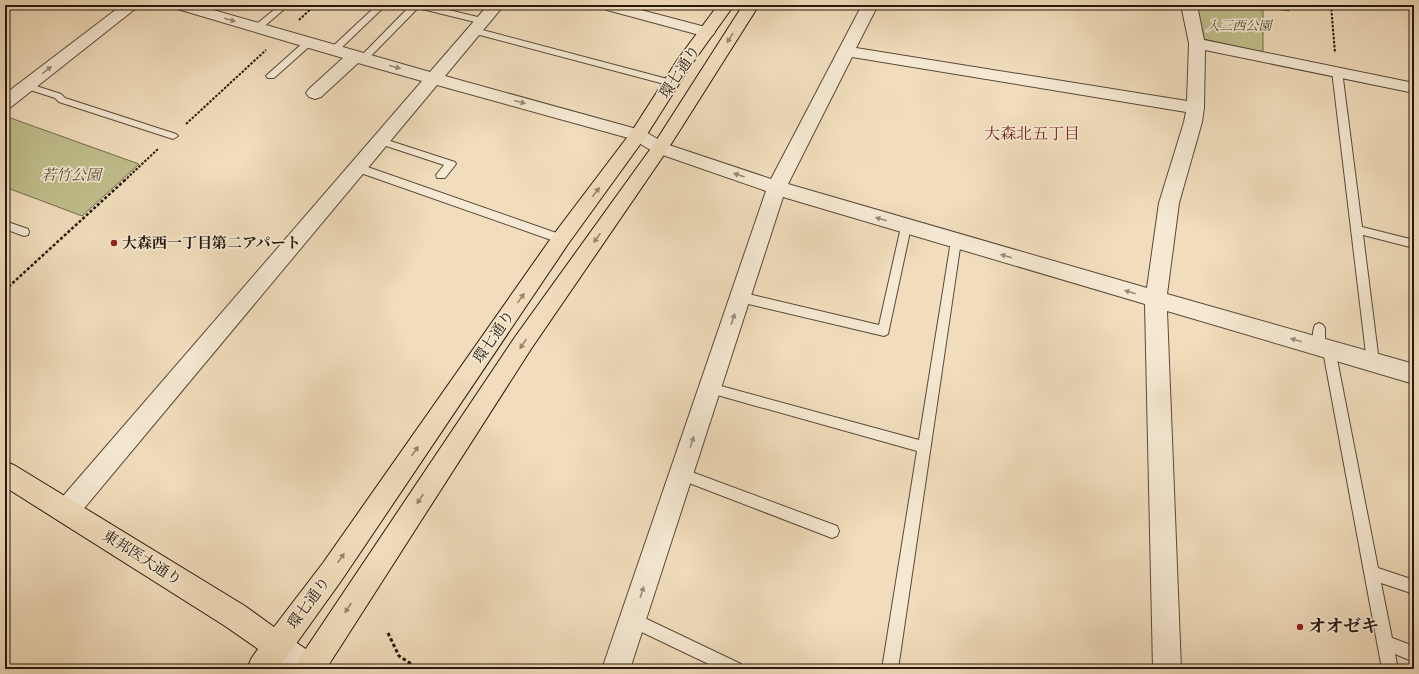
<svg xmlns="http://www.w3.org/2000/svg" width="1419" height="674" viewBox="0 0 1419 674" font-family="'IM FELL DW Pica','Noto Serif JP',serif">
<style>
.green{fill:#c0bf8d;stroke:#736c4e}
.lines{fill:none;stroke-linecap:round;stroke-linejoin:round}
.lane-casing{stroke:#59493a;stroke-width:2}
.street-casing{stroke:#59493a;stroke-width:2}
.secondary-casing{stroke:#26180f;stroke-width:2}
.primary-casing{stroke:#26180f;stroke-width:2}
.path-far2{stroke:#26180f;stroke-width:2;stroke-dasharray:2.5 1.5;stroke-linecap:butt}
.path-far1{stroke:#26180f;stroke-width:2.5;stroke-dasharray:3 2;stroke-linecap:butt}
.path{stroke:#26180f;stroke-width:3;stroke-dasharray:3.5 2.5;stroke-linecap:butt}
.lane{fill:#f6e9d3;fill-rule:evenodd}
.street{fill:#f6e9d3;fill-rule:evenodd}
.secondary{fill:#f6e9d3;fill-rule:evenodd}
.primary{fill:#f1ddbc;fill-rule:evenodd}
.oneway{fill:#988b7b}
.oneway2{fill:#96846e}
.poi-dot{fill:#8f2418;stroke:#f6e9d3;stroke-width:1.5}
.labels{text-anchor:middle;dominant-baseline:central;stroke-width:3.5;stroke-linejoin:round;paint-order:stroke}
.far-park-label{font-size:13px;font-style:italic;fill:#544a35;stroke:#f6e9d3}
.street-label{font-size:15px;fill:#26180f;stroke:#f6e9d3}
.park-label{font-size:15px;font-style:italic;fill:#544a35;stroke:#f6e9d3}
.poi-label{font-size:15px;font-weight:bold;fill:#26180f;stroke:#f6e9d3;text-anchor:start}
.neighbourhood-label{font-size:16px;fill:#7a1f14;stroke:#f6e9d3}
.near-poi-label{font-size:18px;font-weight:bold;fill:#26180f;stroke:#f6e9d3;text-anchor:start}
</style>
<rect width="100%" height="100%" fill="#f1ddbc"/>
<filter id="stains"><feTurbulence type="fractalNoise" baseFrequency=".005" numOctaves="4"/><feColorMatrix values="0 0 0 0 .2 0 0 0 0 .09 0 0 0 0 .02 0 0 0 .5 -.17"/></filter>
<radialGradient id="worn" r=".72"><stop offset=".6" stop-color="#630" stop-opacity="0"/><stop offset="1" stop-color="#630" stop-opacity=".3"/></radialGradient>
<!-- green -->
<g class="green">
<polygon points="1195,5 1289,5 1289,11 1263,7 1263,52 1203,39"/>
<polygon points="5,116 139,164 82,216 5,187"/>
</g>
<g class="lines">
<!-- lane casing -->
<g class="lane-casing">
<g id="lane">
<polygon points="280,5 289,5 260,30 254,30 253,28 254,26"/>
<polygon points="377,5 386,5 337,52 331,52 330,50 331,48"/>
<polygon points="411,5 428,5 486,19 487,21 483,24 418,8 366,61 360,61 358,59 360,57"/>
<polygon points="475,28 675,81 677,83 672,86 472,33 471,31 472,29"/>
<polygon points="308,40 312,43 311,45 274,78 268,78 266,76 268,74 305,41"/>
<polygon points="1337,68 1342,71 1362,227 1414,240 1414,248 1363,235 1379,362 1377,366 1373,367 1369,366 1367,362 1332,71"/>
<polygon points="27,83 61,94 65,98 176,134 178,136 173,139 170,138 59,102 55,98 24,88 22,86 24,84"/>
<polygon points="381,138 455,162 456,164 445,178 437,178 436,175 444,165 377,143 376,141"/>
<polygon points="359,164 565,236 566,239 565,242 557,242 355,171 354,168 355,165"/>
<polygon points="5,221 28,229 29,232 28,235 24,236 5,229"/>
<polygon points="906,223 910,224 911,227 888,334 884,336 740,302 736,300 734,297 736,294 740,292 879,325 901,227 902,224"/>
<polygon points="956,237 960,238 961,241 898,669 882,669 917,451 710,393 706,392 704,388 706,384 710,383 919,440 951,241 952,238"/>
<path d="M1319,323l4,2 2,3v17l4,-1 4,1 2,4 43,219 36,12v14l-33,-11 11,55 22,8v16l-19,-8 3,15h-16l-59,-318 -4,1 -4,-1c-3,-7 -3,-20 0,-26z"/>
<polygon points="681,468 837,526 839,531 837,536 832,538 676,478 674,474 676,470"/>
<polygon points="632,612 741,664 744,669 719,669 627,625 624,620 627,615"/>
</g>
</g>
<!-- street casing -->
<g class="street-casing">
<g id="street">
<polygon points="122,5 140,5 11,107 5,109 5,94"/>
<path d="M171,5h25l234,67 58,-67h16l-59,71 199,55 22,13 105,35 91,-174h16l-22,43 331,53 2,-58 -8,-38h16l7,35 210,43v10l-209,-43 -1,58 -2,14 -23,81 -12,91 247,70v20l-247,-73 14,358h-28l-8,-365 -362,-107 -153,472h-28l164,-478 -112,-39 -22,-13 -195,-54 -361,433 -9,4 -9,-4 -4,-8 4,-8 364,-421 -64,-18 -37,34 -6,2 -6,-2 -3,-4 3,-4 34,-31 -169,-50zM852,57l334,55 -2,10 -25,81 -12,85 -359,-104z"/>
<polygon points="606,5 622,5 713,29 715,32 713,35 707,37 607,10 604,7"/>
</g>
</g>
<!-- secondary casing -->
<g class="secondary-casing">
<path id="secondary" d="M277,632l10,4 33,23 4,10c-25,0 -49,5 -61,-23l4,-10z"/>
</g>
<!-- primary casing -->
<g class="primary-casing">
<g id="primary">
<polygon points="718,5 734,5 691,65 644,139 568,244 341,581 278,669 247,669 251,659 258,649 225,626 5,487 5,462 14,465 245,606 274,627 323,563 554,234 632,131 678,59"/>
<polygon points="743,5 759,5 666,152 531,349 326,669 295,669 299,659 515,337 654,144"/>
</g>
</g>
<!-- path-far2 -->
<g class="path-far2">
<polyline points="1331,5 1335,53"/>
<polyline points="299,20 315,5"/>
<polyline points="186,124 266,50"/>
<polyline points="124,181 158,149"/>
</g>
<!-- path-far1 -->
<polyline class="path-far1" points="5,290 125,180"/>
<!-- path -->
<polyline class="path" points="388,633 399,656 419,669"/>
<!-- lane -->
<use href="#lane" class="lane"/>
<!-- street -->
<use href="#street" class="street"/>
<!-- secondary -->
<use href="#secondary" class="secondary"/>
<!-- primary -->
<use href="#primary" class="primary"/>
</g>
<!-- one-way arrows -->
<defs><path id="oneway-solid" d="M-6-.8H1V-3.2L6.5 0L1 3.2V.8H-6Z"/></defs>
<g class="oneway">
<use href="#oneway-solid" transform="translate(230 20) rotate(16)"/>
<use href="#oneway-solid" transform="translate(395 67) rotate(15)"/>
<use href="#oneway-solid" transform="translate(47 70) rotate(-38)"/>
<use href="#oneway-solid" transform="translate(520 102) rotate(15)"/>
<use href="#oneway-solid" transform="translate(739 175) rotate(-161)"/>
<use href="#oneway-solid" transform="translate(881 219) rotate(-164)"/>
<use href="#oneway-solid" transform="translate(1006 256) rotate(-164)"/>
<use href="#oneway-solid" transform="translate(1130 292) rotate(-164)"/>
<use href="#oneway-solid" transform="translate(733 319) rotate(-72)"/>
<use href="#oneway-solid" transform="translate(1296 340) rotate(-164)"/>
<use href="#oneway-solid" transform="translate(692 442) rotate(-72)"/>
<use href="#oneway-solid" transform="translate(642 592) rotate(-72)"/>
</g>
<g class="oneway2">
<use href="#oneway-solid" transform="translate(730 38) rotate(122)"/>
<use href="#oneway-solid" transform="translate(596 192) rotate(-53)"/>
<use href="#oneway-solid" transform="translate(597 238) rotate(125)"/>
<use href="#oneway-solid" transform="translate(521 298) rotate(-55)"/>
<use href="#oneway-solid" transform="translate(523 344) rotate(124)"/>
<use href="#oneway-solid" transform="translate(415 451) rotate(-55)"/>
<use href="#oneway-solid" transform="translate(420 499) rotate(123)"/>
<use href="#oneway-solid" transform="translate(341 558) rotate(-55)"/>
<use href="#oneway-solid" transform="translate(348 608) rotate(123)"/>
</g>
<!-- markers -->
<g class="poi-dot">
<circle cx="114" cy="243" r="4"/>
<circle cx="1300" cy="627" r="4"/>
</g>
<g class="labels">
<!-- far-park labels -->
<g class="far-park-label">
<text x="1239" y="26">入三西公園</text>
</g>
<!-- street labels -->
<g class="street-label">
<text transform="translate(680 72) rotate(-56)">環七通り</text>
<text transform="translate(494 337) rotate(-55)">環七通り</text>
<text transform="translate(142 558) rotate(32)">東邦医大通り</text>
<text transform="translate(309 603) rotate(-53)">環七通り</text>
</g>
<!-- park labels -->
<g class="park-label">
<text x="71" y="175">若竹公園</text>
</g>
<!-- poi labels -->
<g class="poi-label">
<text x="122" y="243">大森西一丁目第二アパート</text>
</g>
<!-- neighbourhood labels -->
<g class="neighbourhood-label">
<text x="1032" y="134">大森北五丁目</text>
</g>
<!-- near-poi labels -->
<g class="near-poi-label">
<text x="1308" y="627">オオゼキ</text>
</g>
</g>
<!-- margin -->
<rect width="1419" height="674" fill="none" stroke="#f1ddbc" stroke-width="20"/>
<rect x="6" y="6" width="1407" height="662" fill="none" stroke="#26180f" stroke-width="2"/>
<rect x="10" y="10" width="1399" height="654" fill="none" stroke="#26180f"/>
<rect width="100%" height="100%" filter="url(#stains)"/>
<rect width="100%" height="100%" fill="url(#worn)"/>
</svg>
